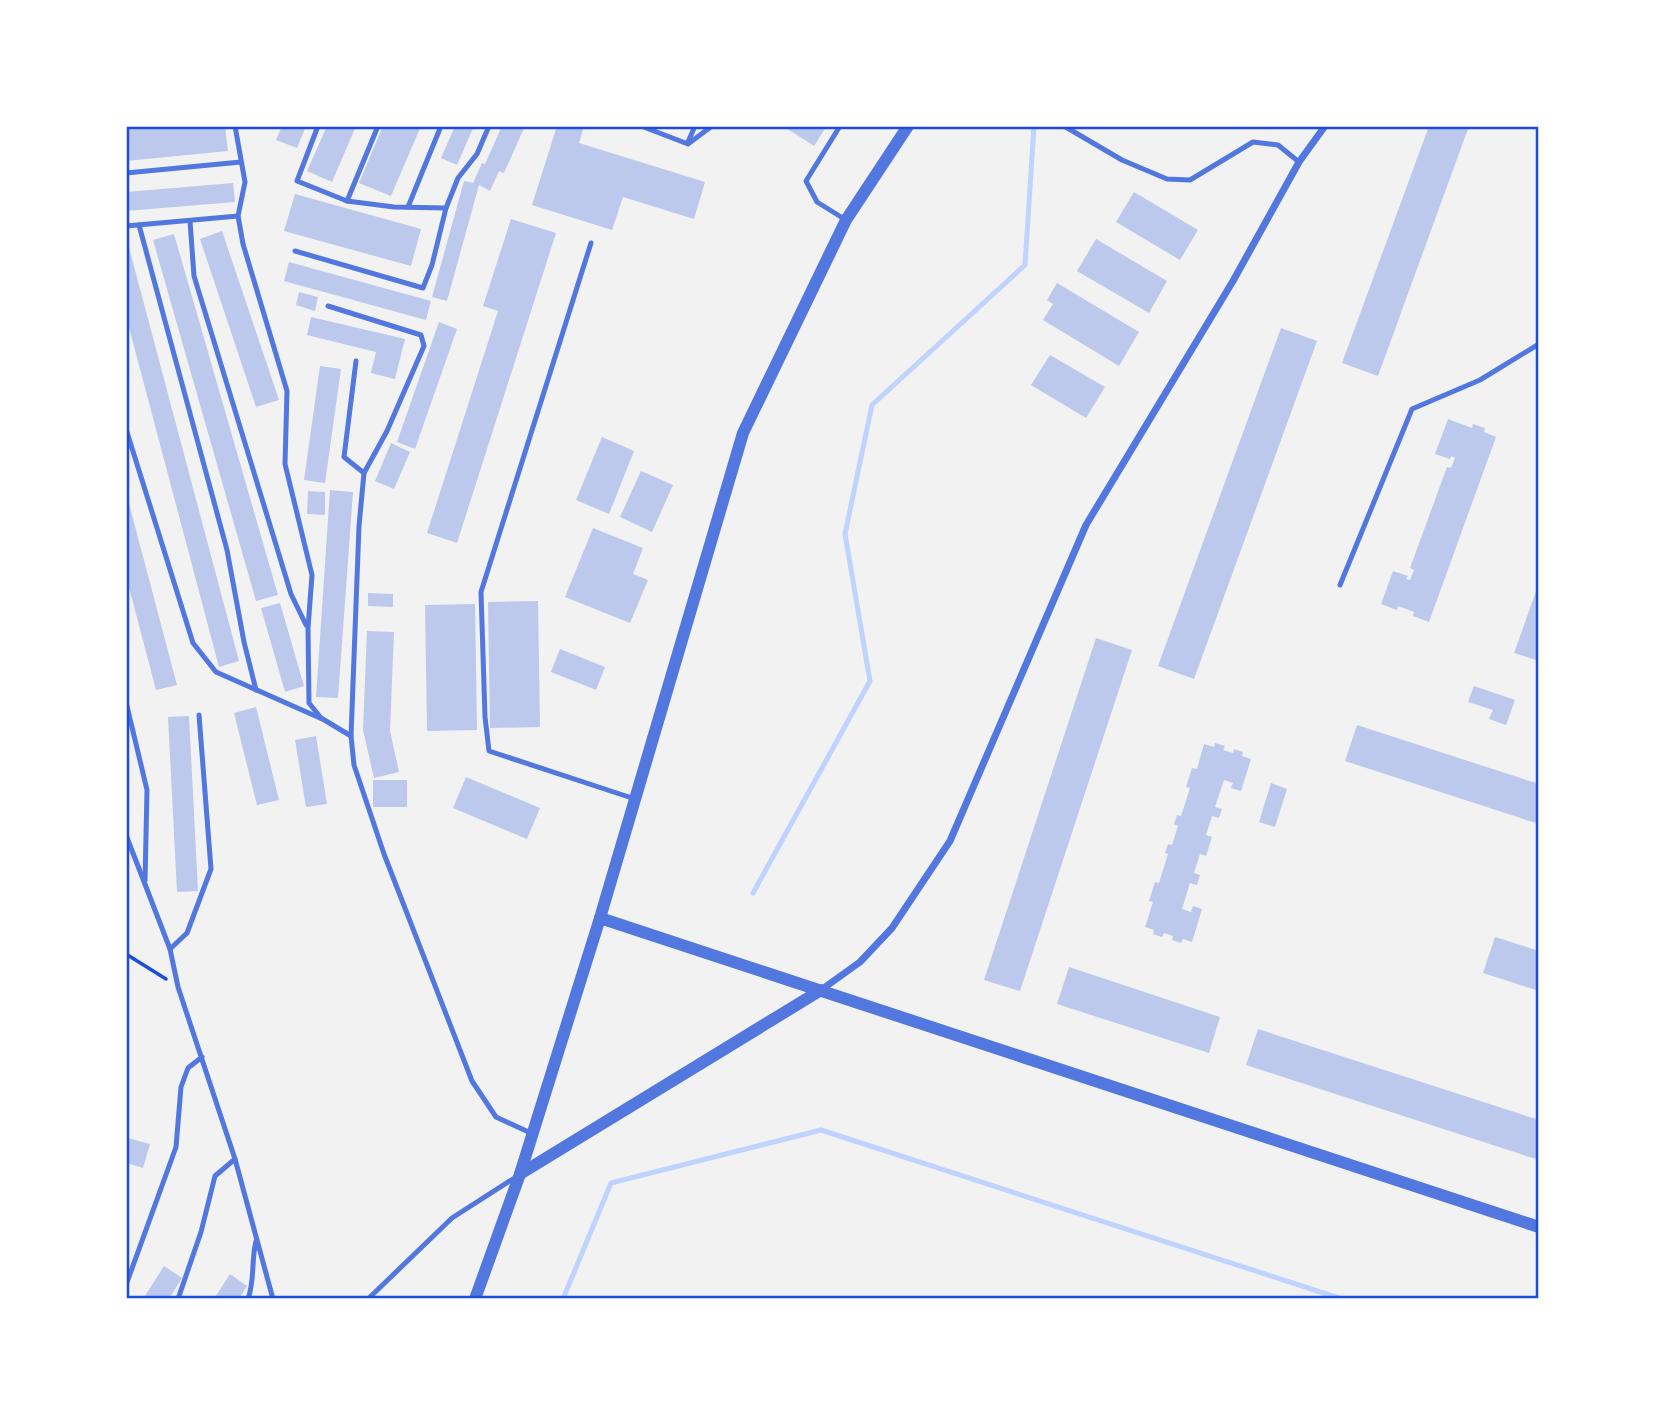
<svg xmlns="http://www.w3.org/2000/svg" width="1665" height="1425" viewBox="0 0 1665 1425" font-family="Rubik,sans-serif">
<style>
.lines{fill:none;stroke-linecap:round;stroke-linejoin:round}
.stream{stroke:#bfd3fe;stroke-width:5}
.building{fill:#bdc9ec}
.path{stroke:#1d4ed8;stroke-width:3.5}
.service{stroke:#5277de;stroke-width:5}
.minor{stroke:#5277de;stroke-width:7}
.tertiary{stroke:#5277de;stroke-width:12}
.neatline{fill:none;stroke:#1d4ed8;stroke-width:2.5}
</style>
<rect width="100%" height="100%" fill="#f2f2f2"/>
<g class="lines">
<!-- stream -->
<g class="stream">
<polyline points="753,893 870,681 845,534 872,405 1025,265 1034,126"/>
<polyline points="563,1299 611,1183 821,1130 1342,1299"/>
</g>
</g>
<!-- building -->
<g class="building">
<polygon points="146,126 225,126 228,151 126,161 126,128"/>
<polygon points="282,126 306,126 297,148 276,140"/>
<polygon points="327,126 356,126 332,182 307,171"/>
<polygon points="383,126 421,126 391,196 359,183"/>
<polygon points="455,126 474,126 457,165 441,158"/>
<polygon points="502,126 525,126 504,173 499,171 490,191 479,185 447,301 432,297 464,181 473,183 482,163 485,164"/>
<polygon points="557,126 584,126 579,143 705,182 694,219 623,197 612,230 532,205"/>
<polygon points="783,126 825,126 826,127 814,146"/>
<polygon points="1429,126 1469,126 1378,376 1342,363"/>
<polygon points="233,183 235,202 126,211 126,192"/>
<polygon points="1134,192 1198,230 1180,260 1116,222"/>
<polygon points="295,194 421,229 411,266 284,231"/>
<polygon points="511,219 556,233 457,543 427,533 498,311 483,306"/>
<polygon points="222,231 279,400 256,407 200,239"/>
<polygon points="174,234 278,595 256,601 153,240"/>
<polygon points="1096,239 1167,281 1149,313 1077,271"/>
<polygon points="127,240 239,661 219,667 126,316"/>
<polygon points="289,262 431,301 426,320 284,281"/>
<polygon points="1057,283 1139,332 1119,366 1043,320 1053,304 1047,300"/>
<polygon points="299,292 318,297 315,311 296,305"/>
<polygon points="311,317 405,339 395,379 371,373 376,352 307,335"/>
<polygon points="439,322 457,329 415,449 397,442"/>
<polygon points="1281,328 1317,341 1194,679 1158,666"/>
<polygon points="1050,355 1105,387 1086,418 1031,385"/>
<polygon points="320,366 341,369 325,483 304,480"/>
<polygon points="1448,419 1472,428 1473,424 1485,428 1484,432 1496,437 1429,622 1413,616 1414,612 1398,606 1397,610 1381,604 1393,571 1408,576 1406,579 1410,580 1414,570 1410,568 1447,467 1451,468 1455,458 1451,456 1450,459 1435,454"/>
<polygon points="602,437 634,451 609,514 576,500"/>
<polygon points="391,443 410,452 394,489 375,481"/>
<polygon points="641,471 673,485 652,532 620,517"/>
<polygon points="330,490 353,492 338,698 316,697"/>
<polygon points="308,491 325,492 325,515 307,514"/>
<polygon points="127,496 177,685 156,690 126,576"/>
<polygon points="593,528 643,548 633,574 648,580 630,623 565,597"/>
<polygon points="1539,583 1539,661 1514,653"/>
<polygon points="368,593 393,594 393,607 368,606"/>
<polygon points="538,601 540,727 490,728 488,602"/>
<polygon points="280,603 304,686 285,692 261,608"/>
<polygon points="475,604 477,730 427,731 425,605"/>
<polygon points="367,631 394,632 390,731 399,772 374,778 363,730"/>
<polygon points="1096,638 1132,650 1020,991 984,980"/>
<polygon points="560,649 605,667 596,690 551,672"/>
<polygon points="1474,686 1515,700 1506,725 1489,719 1493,710 1468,702"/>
<polygon points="256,707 279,800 257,805 234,713"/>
<polygon points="189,716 198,891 177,892 168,717"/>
<polygon points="1357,725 1539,784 1539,824 1345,761"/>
<polygon points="316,736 327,804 306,807 295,740"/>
<polygon points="1215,743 1225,746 1223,750 1233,753 1234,749 1243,752 1242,756 1251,759 1241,791 1231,788 1233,783 1224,780 1215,807 1222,809 1219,818 1212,816 1206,835 1212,837 1206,856 1200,854 1194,873 1200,875 1197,885 1190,883 1182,909 1191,912 1193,906 1202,909 1192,942 1183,939 1181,943 1172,940 1173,936 1164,933 1162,937 1153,934 1154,930 1145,927 1153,902 1149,901 1155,882 1159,883 1168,854 1165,853 1168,844 1172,845 1178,826 1174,824 1177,815 1181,816 1190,788 1186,787 1192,768 1197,769 1204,744 1214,747"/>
<polygon points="466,777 540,808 527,839 453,808"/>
<rect x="373" y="780" width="34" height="27"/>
<polygon points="1271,783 1287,789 1275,827 1259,822"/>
<polygon points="1495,937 1539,951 1539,991 1483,973"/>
<polygon points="1069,967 1220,1017 1209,1053 1057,1004"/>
<polygon points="1258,1029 1539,1120 1539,1160 1246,1065"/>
<polygon points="128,1138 150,1144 143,1168 126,1163"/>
<polygon points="164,1266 182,1278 169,1299 143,1299"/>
<polygon points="230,1274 247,1286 239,1299 214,1299"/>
</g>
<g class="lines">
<!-- path -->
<polyline class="path" points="126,954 166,979"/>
<!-- service -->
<g class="service">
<polyline points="235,126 245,182 238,216 243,244 287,391 285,464 312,575 308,628 309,703 321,718 351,736"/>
<polyline points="318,126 297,181 347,201 394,207 446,208"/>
<polyline points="641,126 688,144 712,126"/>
<polyline points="840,126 806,181 817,202 846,220"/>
<polyline points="1064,126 1122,160 1167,179 1190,180 1253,142 1278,145 1299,162"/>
<polyline points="688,142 695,126"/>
<polyline points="126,173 241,162"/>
<polyline points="347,201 378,126"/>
<polyline points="408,207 441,126"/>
<polyline points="190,221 194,276 291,594 306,625"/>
<polyline points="139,225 227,550 244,642 256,690"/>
<polyline points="126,226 238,216"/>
<polyline points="591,243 481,592 485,717 489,751 635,799"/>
<polyline points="295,251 423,288 432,265 446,208 458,178 477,154 489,126"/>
<polyline points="328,306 421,335 424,346 387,431 364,473 359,526 351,736 354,765 384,854 472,1081 496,1117 533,1134"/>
<polyline points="356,361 344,457 364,473"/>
<polyline points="126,429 193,643 216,672 320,718"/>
<polyline points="1340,585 1412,409 1480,380 1539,344"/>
<polyline points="126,702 147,790 145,881"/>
<polyline points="126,835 170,949 178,987 235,1159 273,1299"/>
<polyline points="170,949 187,933 211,869 199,715"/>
<polyline points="126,1285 176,1147 181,1087 188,1068 202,1057"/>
<polyline points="178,1299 201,1232 215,1176 235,1159"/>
<path d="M248,1299c7,-19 3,-38 8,-58"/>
<polyline points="368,1299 452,1218 516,1177"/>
</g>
<!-- minor -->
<polyline class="minor" points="821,990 860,962 892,928 950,841 1086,525 1233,281 1299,162 1325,126"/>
<!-- tertiary -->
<g class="tertiary">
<polyline points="600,918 1539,1227"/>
<polyline points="520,1174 821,990"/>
<polyline points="475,1299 520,1174 600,918 743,433 846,220 908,126"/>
</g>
</g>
<!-- border -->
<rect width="1665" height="1425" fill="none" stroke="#ffffff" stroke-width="256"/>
<rect x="128" y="128" width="1409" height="1169" class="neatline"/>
</svg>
